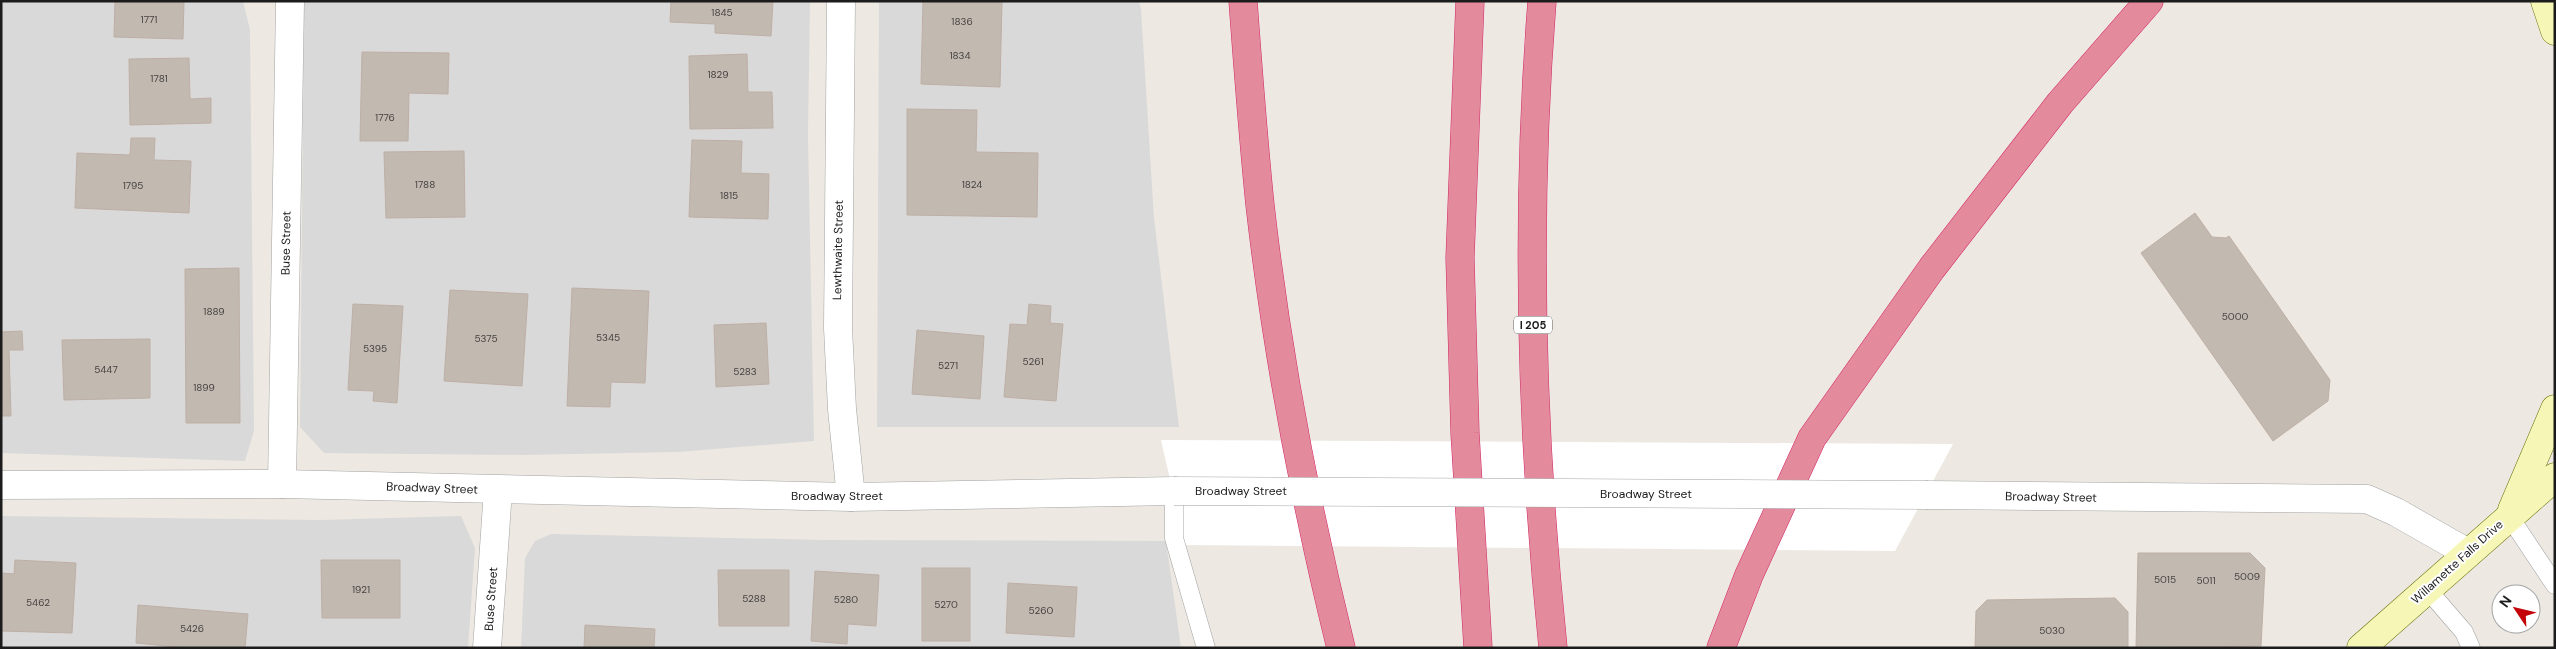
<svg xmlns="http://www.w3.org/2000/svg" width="2556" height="649" viewBox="0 0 2556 649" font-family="'DM Sans',sans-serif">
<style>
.residential{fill:#dad9d9}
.pier{fill:#fff}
.building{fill:#c2b9b1;stroke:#beafa5}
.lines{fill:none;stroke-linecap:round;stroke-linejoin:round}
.service-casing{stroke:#a3a3a3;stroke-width:19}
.minor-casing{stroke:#a3a3a3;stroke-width:29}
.secondary-casing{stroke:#666f07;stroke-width:29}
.motorway-casing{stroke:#d22866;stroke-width:29}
.service{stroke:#fff;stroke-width:18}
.minor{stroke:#fff;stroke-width:28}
.secondary{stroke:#f6f7b6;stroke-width:28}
.motorway{stroke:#e48a9d;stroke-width:28}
.minor-bridge-casing{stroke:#a3a3a3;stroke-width:29;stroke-linecap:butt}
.minor-bridge{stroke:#fff;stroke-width:28}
.labels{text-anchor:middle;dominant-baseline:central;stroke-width:4;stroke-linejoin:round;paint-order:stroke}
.number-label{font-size:10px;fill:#464341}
.shield{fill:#fff;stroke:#606060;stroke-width:1}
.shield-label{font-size:11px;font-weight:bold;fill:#1c1c1c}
.street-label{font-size:12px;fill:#1c1c1c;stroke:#fff}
</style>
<rect width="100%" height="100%" fill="#ede9e2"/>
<!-- residential -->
<g class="residential">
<polygon points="1,1 243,1 250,30 254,431 245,461 1,453"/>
<polygon points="304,1 810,1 808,135 814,441 678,452 522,455 324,453 300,427"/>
<polygon points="879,1 1139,1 1141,9 1154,218 1179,427 877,427"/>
<polygon points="1,516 320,520 461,516 475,548 468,648 1,648"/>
<polygon points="551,534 825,540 1166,541 1181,648 521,648 525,558 535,541"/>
</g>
<!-- pier -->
<polygon class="pier" points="1161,440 1953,444 1895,551 1185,545"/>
<!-- building -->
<g class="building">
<polygon points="115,1 184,1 183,39 114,37"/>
<polygon points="671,1 773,1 771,36 715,33 715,24 670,22"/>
<polygon points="923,1 1002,1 1000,87 921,84"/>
<polygon points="362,52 449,53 448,94 409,93 408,141 360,141"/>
<polygon points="747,54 748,92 772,92 773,128 690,129 689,56"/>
<polygon points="189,58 190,99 211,98 211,123 130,125 129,59"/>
<polygon points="907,109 977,110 976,152 1038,153 1037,217 907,215"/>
<polygon points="131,138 155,138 154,160 191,161 189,213 75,208 77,153 130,155"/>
<polygon points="692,140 742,141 741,173 769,174 768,219 689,217"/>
<polygon points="464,151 465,217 386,218 384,152"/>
<polygon points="2195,213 2212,237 2226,238 2229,236 2330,380 2328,401 2273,441 2141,253"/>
<polygon points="239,268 240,423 186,423 185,269"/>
<polygon points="572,288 649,291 645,383 611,382 610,407 567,406"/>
<polygon points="450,290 528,294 522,386 444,381"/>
<polygon points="353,304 403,306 397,403 373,401 374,391 348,390"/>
<polygon points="1029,304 1051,306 1050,323 1063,324 1056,401 1004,397 1010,324 1027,325"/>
<polygon points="766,323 769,384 716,387 714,325"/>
<polygon points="917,330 984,336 980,399 912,394"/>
<polygon points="22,331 23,350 9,350 11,416 1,416 1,332"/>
<polygon points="150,339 150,398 64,400 62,340"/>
<polygon points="2138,553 2250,553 2265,568 2261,646 2136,648"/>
<polygon points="15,560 76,563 72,633 1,631 1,573 14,574"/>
<polygon points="321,560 400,560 400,618 322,618"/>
<rect x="922" y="568" width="48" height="73"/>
<polygon points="718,570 789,570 789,626 719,626"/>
<polygon points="815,571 879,575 876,626 848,624 847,644 811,641"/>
<polygon points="1008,583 1077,587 1074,637 1006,633"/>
<polygon points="2115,598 2128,612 2128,648 1975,648 1976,611 1987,600"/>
<polygon points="138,605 248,614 245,648 186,648 136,643"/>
<polygon points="585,625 655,629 654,648 584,648"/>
</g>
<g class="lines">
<!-- service casing -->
<g class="service-casing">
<g id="service">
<polyline points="1174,491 1174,538 1206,648"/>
<polyline points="2509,516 2555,585"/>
<polyline points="2427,589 2464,632 2471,648"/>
</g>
</g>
<!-- minor casing -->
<g class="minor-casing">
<g id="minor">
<polyline points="841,1 838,328 842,409 851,497"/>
<polyline points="282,484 290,1"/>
<polyline points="1,485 282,484 851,497 1174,491"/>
<polyline points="1928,495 2367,499 2396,512 2468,553"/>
<polyline points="487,648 498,490"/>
</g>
</g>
<!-- secondary casing -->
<g class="secondary-casing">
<g id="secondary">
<polyline points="2545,1 2555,31"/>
<polyline points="2512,510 2555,409"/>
<polyline points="2361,648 2555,477"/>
</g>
</g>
<!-- motorway casing -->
<g class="motorway-casing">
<g id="motorway">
<path d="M1243,1c5,68 10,136 17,204 17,149 45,297 81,443"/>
<polyline points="1470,1 1460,258 1465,433 1478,648"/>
<path d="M1542,1c-17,215 -11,433 11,647"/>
<polyline points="1721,648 1749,575 1812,438 1932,268 2060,103 2149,1"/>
</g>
</g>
<!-- service -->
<use href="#service" class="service"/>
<!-- minor -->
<use href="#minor" class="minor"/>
<!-- secondary -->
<use href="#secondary" class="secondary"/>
<!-- motorway -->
<use href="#motorway" class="motorway"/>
<!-- minor-bridge casing -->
<g class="minor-bridge-casing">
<polyline id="minor-bridge" points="1174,491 1928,495"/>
</g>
<!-- minor-bridge -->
<use href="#minor-bridge" class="minor-bridge"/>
</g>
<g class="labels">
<!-- number labels -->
<g class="number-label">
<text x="722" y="12">1845</text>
<text x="149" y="19">1771</text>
<text x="962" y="21">1836</text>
<text x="960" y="55">1834</text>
<text x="718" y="74">1829</text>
<text x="159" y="78">1781</text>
<text x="385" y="117">1776</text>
<text x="425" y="184">1788</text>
<text x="972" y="184">1824</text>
<text x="133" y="185">1795</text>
<text x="729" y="195">1815</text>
<text x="214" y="311">1889</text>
<text x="2235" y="316">5000</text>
<text x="608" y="337">5345</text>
<text x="486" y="338">5375</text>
<text x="375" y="348">5395</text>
<text x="1033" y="361">5261</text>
<text x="948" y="365">5271</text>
<text x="106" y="369">5447</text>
<text x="745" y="371">5283</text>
<text x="204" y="387">1899</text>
<text x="2247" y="576">5009</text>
<text x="2165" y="579">5015</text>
<text x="2206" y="580">5011</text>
<text x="361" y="589">1921</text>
<text x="754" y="598">5288</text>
<text x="846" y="599">5280</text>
<text x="38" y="602">5462</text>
<text x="946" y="604">5270</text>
<text x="1041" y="610">5260</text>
<text x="192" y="628">5426</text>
<text x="2052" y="630">5030</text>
</g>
<!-- shield labels -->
<rect class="shield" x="1514" y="316.5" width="38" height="17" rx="4"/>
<g class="shield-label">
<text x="1533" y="325">I 205</text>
</g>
<!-- street labels -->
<g class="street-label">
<text transform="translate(286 243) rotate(-89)">Buse Street</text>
<text transform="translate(838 250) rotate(-89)">Lewthwaite Street</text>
<text transform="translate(432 488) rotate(2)">Broadway Street</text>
<text x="1241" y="491">Broadway Street</text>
<text x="1646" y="494">Broadway Street</text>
<text x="837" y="496">Broadway Street</text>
<text transform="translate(2051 497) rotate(1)">Broadway Street</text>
<text transform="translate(2457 562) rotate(-42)">Willamette Falls Drive</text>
<text transform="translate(491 599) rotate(-86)">Buse Street</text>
</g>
</g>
<!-- border -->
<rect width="2556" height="649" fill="none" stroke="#1c1c1c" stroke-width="5"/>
<!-- north arrow -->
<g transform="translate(2516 609) rotate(305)"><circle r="24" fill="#ffffff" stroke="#a4a4a4"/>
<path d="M0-4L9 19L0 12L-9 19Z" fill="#c30509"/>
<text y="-8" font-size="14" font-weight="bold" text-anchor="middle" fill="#1c1c1c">N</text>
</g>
</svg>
